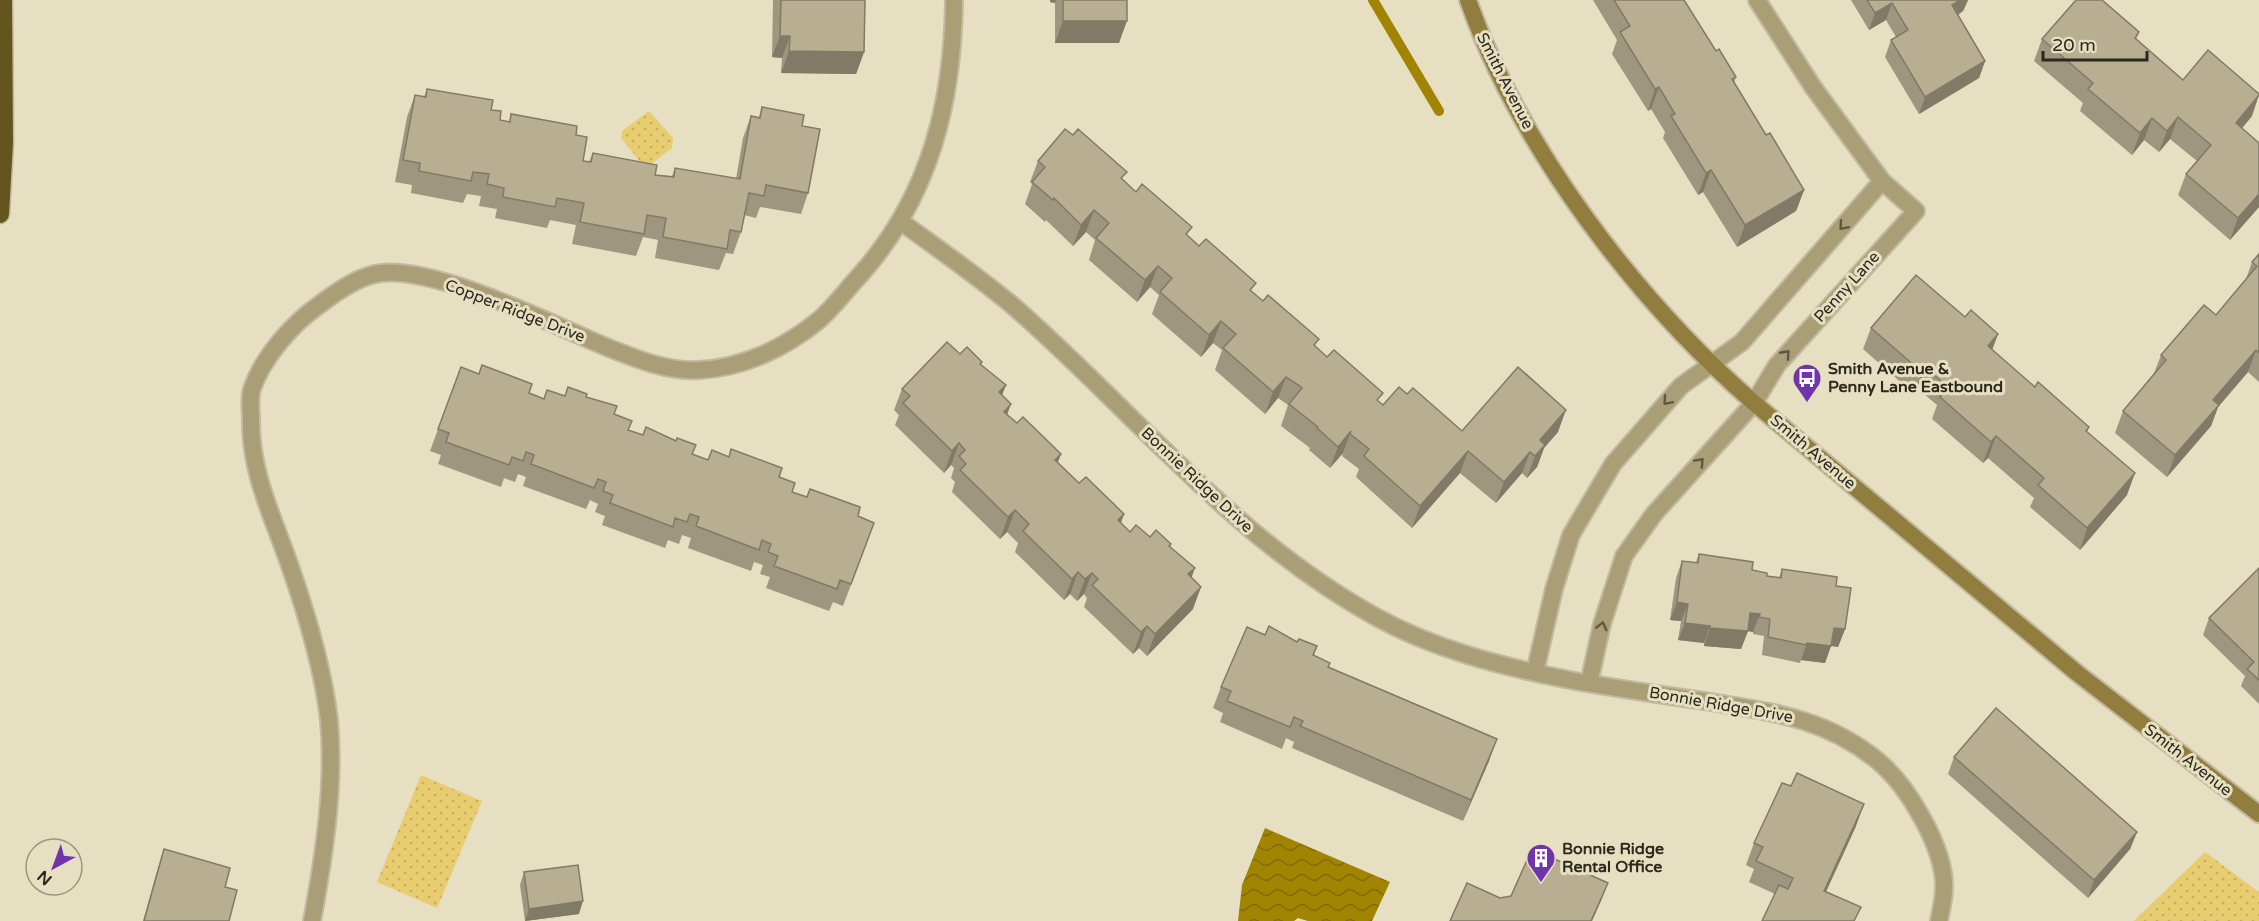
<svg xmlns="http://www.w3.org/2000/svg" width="2259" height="921" viewBox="0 0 2259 921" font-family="'Varela Round',sans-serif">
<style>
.park{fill:url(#park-dots)}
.water{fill:url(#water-waves)}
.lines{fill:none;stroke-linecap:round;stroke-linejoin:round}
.stream{stroke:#a08402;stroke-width:10}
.minor-casing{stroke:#c1baa0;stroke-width:20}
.secondary-casing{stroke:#c1baa0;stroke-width:20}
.motorway-casing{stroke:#c1baa0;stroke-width:21}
.minor{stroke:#aa9e76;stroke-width:16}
.secondary{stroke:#917e3f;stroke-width:16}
.motorway{stroke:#64551e;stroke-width:18}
.wall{fill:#9e967e}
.shaded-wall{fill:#817a67}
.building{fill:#b8af93;stroke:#817a67;stroke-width:1.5}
.oneway{stroke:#5e5741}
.labels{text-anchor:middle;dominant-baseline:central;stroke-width:6;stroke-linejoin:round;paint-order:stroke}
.street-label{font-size:16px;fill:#2b281d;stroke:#e7dfc1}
.poi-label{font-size:16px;font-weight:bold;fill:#2b281d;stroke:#e7dfc1;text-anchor:start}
</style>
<defs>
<pattern id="park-dots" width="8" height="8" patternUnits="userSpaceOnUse" patternTransform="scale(1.5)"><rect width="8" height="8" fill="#e7cc70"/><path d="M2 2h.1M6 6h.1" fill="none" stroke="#c6af61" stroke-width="1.8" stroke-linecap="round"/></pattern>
<pattern id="water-waves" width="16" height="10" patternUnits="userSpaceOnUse" patternTransform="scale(1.5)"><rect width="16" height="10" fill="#a08402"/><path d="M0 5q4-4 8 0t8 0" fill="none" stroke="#836c03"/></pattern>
</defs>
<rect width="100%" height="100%" fill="#e7dfc1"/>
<!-- park -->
<g class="park">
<polygon points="649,111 673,138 672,148 651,164 642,164 621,138 622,131"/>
<polygon points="421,775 482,801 437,908 377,882"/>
<polygon points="2205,852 2259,892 2259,921 2134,921"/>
</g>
<!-- water -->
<polygon class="water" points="1265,828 1390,882 1372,921 1308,921 1298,918 1294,921 1238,921 1242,885"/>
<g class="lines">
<!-- stream -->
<polyline class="stream" points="1373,0 1439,111"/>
<!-- minor casing -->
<g class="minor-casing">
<g id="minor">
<path d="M900,221c37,27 76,54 112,84 122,106 219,232 364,312 58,32 124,49 189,62 50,10 102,16 152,24 61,10 111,17 161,58 30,25 67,87 66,127 0,11 -3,22 -5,33"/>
<polyline points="1535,672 1554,589 1571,535 1613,464 1681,386 1742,342 1882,181"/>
<polyline points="1589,683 1602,624 1624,556 1654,514 1754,403 1777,365 1916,211 1882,181 1813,87 1757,0"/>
<path d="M312,921c12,-65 23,-135 17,-201 -6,-52 -21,-102 -38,-151 -17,-50 -41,-96 -40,-149 0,-10 -2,-22 1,-31 11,-32 40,-65 67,-84 17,-13 41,-30 62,-32 58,-6 172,52 228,75 28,11 59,24 90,22 44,-2 86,-22 120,-50 15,-13 28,-31 42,-46 69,-78 92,-172 93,-274"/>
</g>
</g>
<!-- secondary casing -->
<g class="secondary-casing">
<path id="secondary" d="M1468,0c52,148 168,300 286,403l323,270 182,141"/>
</g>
<!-- motorway casing -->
<g class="motorway-casing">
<polyline id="motorway" points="0,214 4,143 3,0"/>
</g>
<!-- minor -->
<use href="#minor" class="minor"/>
<!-- secondary -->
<use href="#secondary" class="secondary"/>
<!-- motorway -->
<use href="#motorway" class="motorway"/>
</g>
<!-- wall -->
<g class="wall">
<polygon points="773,0 865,0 864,52 856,74 781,73 782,58 772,57"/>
<polygon points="1050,0 1127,0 1119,43 1055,43 1055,3 1050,2"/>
<polygon points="1593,0 1685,0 1685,1 1716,51 1736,77 1734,83 1766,135 1804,190 1796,211 1737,247 1703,192 1698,195 1663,138 1665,132 1651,109 1648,111 1612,54 1617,40"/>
<polygon points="1851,0 1968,0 1963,11 1958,15 1985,61 1979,78 1919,114 1885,57 1891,40 1896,37 1886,20 1869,30"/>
<polygon points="2139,32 2136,39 2183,80 2252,116 2242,128 2259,143 2259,207 2230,240 2178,195 2186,174 2197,161 2170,139 2159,152 2144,140 2132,155 2080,111 2083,103 2034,61 2042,39"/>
<polygon points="427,89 491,110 500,120 509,122 511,114 576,135 583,161 589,162 593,153 655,175 672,176 675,168 736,179 743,138 751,116 759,117 762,107 802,126 808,193 801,214 760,207 756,218 744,215 741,232 733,254 726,253 719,270 655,258 658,240 643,237 636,256 572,244 576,225 550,220 547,228 495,218 497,209 479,206 481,196 467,194 463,203 411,193 412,185 395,182 407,117 415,95 424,97"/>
<polygon points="1038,161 1123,181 1383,405 1407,394 1462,431 1558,432 1544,448 1537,467 1527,478 1522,473 1496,503 1460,473 1412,528 1356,477 1359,469 1342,456 1343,453 1330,468 1309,450 1310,448 1281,426 1288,405 1278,398 1265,414 1215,370 1222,350 1213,343 1201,357 1152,314 1159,295 1150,287 1137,302 1089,260 1095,240 1086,232 1073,246 1046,220 1045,222 1025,204 1032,184 1030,182"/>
<polygon points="2259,254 2259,382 2248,372 2218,407 2211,426 2167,477 2115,433 2123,411 2153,376 2161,355 2216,315 2246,279 2252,262"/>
<polygon points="1871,328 1992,350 2035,387 2089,427 2087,432 2127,495 2080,550 2030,507 2034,498 1988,458 1983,463 1932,419 1937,405 1918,389 1914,394 1863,349"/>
<polygon points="982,362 981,365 1002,395 1007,415 1017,423 1061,454 1057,463 1079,483 1124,514 1121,523 1130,532 1171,544 1170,546 1191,578 1193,609 1147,656 1139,648 1133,654 1084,607 1087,598 1084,594 1077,601 1070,594 1064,600 1015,552 1018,543 1007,532 1000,539 952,492 955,482 951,478 954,468 951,465 944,473 895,425 899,415 894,410 902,389"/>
<polygon points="461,367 544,399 565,396 586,397 614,414 628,430 708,460 779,477 792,492 874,523 843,606 833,602 829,611 766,588 770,577 760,574 763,565 754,562 751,571 688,548 691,538 682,535 679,544 668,540 665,548 602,525 605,516 595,512 598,504 590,500 586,509 523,486 526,477 518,474 515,482 504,478 501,487 438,464 441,455 430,451"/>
<polygon points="1699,554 1752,570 1767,576 1779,578 1782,569 1836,586 1845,629 1838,647 1831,646 1825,663 1801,660 1800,663 1762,655 1764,636 1753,634 1753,632 1748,631 1741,649 1704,646 1704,643 1678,640 1681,621 1670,620 1676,578 1682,561 1696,562"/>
<polygon points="2259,568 2259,704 2241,686 2245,676 2203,635 2209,618"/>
<polygon points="1265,635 1317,646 1314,655 1328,667 1489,761 1463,821 1292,748 1294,742 1286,738 1282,749 1220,722 1223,713 1213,708 1221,687"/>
<polygon points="1954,757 2137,832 2130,849 2088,898 1948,774"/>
<polygon points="1856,826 1826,892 1775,894 1749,882 1754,869 1746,865 1754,843"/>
<polygon points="164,849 225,887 229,921 143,921 157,871"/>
<polygon points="524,872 579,914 525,921 520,885"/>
</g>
<!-- shaded-wall -->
<g class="shaded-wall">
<polygon points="1050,0 1056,0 1055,3 1050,2"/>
<polygon points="1960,0 1968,0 1963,11 1945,23 1952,5"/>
<polygon points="1892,3 1886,20 1869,30 1875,13"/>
<polygon points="1063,21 1127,21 1119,43 1055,43"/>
<polygon points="780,36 790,36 782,58 772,57"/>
<polygon points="789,51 864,52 856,74 781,73"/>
<polygon points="1985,61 1979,78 1919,114 1925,97"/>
<polygon points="1659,87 1651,109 1648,111 1655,89"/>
<polygon points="2259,95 2252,116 2228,145 2236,123"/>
<polygon points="2178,117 2170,139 2159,152 2167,131"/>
<polygon points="2152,118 2144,140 2132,155 2140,133"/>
<polygon points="1711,170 1703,192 1698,195 1706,173"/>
<polygon points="1804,190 1796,211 1737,247 1745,225"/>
<polygon points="2259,194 2259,207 2230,240 2238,218"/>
<polygon points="1094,210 1086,232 1073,246 1081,225"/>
<polygon points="1158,266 1150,287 1137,302 1145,280"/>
<polygon points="1221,321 1213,343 1201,357 1209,335"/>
<polygon points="1998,334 1990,356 1988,346"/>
<polygon points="2256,350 2248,372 2218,407 2211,426 2167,477 2175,455 2213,400"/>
<polygon points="1926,368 1918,389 1914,394 1922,372"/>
<polygon points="1286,377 1278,398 1265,414 1273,392"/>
<polygon points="1006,385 998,406 999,392"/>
<polygon points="1011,404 1003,426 1004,412"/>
<polygon points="1566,410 1558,432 1544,448 1537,467 1527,478 1535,456 1540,440"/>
<polygon points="1351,431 1343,453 1330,468 1338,447"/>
<polygon points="1996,436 1988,458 1983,463 1991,442"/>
<polygon points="959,443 951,465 944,473 952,451"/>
<polygon points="1468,451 1460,473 1412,528 1420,506"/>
<polygon points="1530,452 1522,473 1496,503 1504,482"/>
<polygon points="1061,454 1053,476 1055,460"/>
<polygon points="2135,473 2127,495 2080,550 2087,528"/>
<polygon points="1015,510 1007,532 1000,539 1008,517"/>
<polygon points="1124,514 1116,535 1118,520"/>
<polygon points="1195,568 1187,590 1188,574"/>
<polygon points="1078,572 1070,594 1064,600 1072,579"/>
<polygon points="1092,573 1084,594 1077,601 1085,579"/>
<polygon points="1201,587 1193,609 1147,656 1155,634"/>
<polygon points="1677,602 1688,604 1681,621 1670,620"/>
<polygon points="1750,613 1760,614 1753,632 1744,630"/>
<polygon points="1685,623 1710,626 1704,643 1678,640"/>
<polygon points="1147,626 1139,648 1133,654 1141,632"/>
<polygon points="1710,628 1748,631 1741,649 1704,646"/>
<polygon points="1834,628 1845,629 1838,647 1828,645"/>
<polygon points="1807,643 1831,646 1825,663 1801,660"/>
<polygon points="1497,739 1489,761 1463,821 1471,800"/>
<polygon points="1864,804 1856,826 1816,913 1824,891"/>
<polygon points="2137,832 2130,849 2088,898 2094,880"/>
<polygon points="1608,883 1601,901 1592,921 1591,921"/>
<polygon points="583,901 579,914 525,921 529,909"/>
</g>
<!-- building -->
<g class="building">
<polygon points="781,0 865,0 864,52 789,51 790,36 780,36"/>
<rect x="1063" y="0" width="64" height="21"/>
<polygon points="1614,0 1684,0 1716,51 1719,49 1736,77 1732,79 1766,135 1770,133 1804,190 1745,225 1711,170 1706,173 1671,116 1675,114 1659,87 1655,89 1620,32 1630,26"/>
<polygon points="1867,0 1960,0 1952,5 1985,61 1925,97 1891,40 1908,30 1892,3 1875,13"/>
<polygon points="2076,0 2102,0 2139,32 2135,38 2183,80 2208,50 2259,94 2259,95 2236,123 2259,143 2259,194 2238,218 2186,174 2211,145 2178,117 2167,131 2152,118 2140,133 2088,89 2093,83 2042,39"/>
<polygon points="427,89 493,100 491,110 501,111 500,120 510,122 511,114 577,126 576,135 587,137 583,161 591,162 593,153 657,165 655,175 674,177 675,168 740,179 751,116 760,118 762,107 804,115 802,126 820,129 808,193 766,185 764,196 749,193 741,232 730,230 727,249 663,237 666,218 647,215 644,234 580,222 584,203 557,198 555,207 503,197 504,188 487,184 489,174 473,172 471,181 419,171 420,163 403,160 415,95 426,97"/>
<polygon points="1065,129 1073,135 1078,129 1127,172 1121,178 1136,192 1142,184 1192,227 1186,234 1199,246 1206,239 1256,283 1250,290 1263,301 1268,295 1319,339 1314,345 1327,357 1334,350 1383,393 1377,400 1383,405 1399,387 1407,394 1413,388 1462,431 1518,367 1566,410 1540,440 1545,445 1535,456 1530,452 1504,482 1468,451 1420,506 1364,456 1369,449 1350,434 1351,431 1338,447 1317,428 1318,427 1289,404 1302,388 1300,386 1286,377 1273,392 1223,348 1236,334 1221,321 1209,335 1160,292 1172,278 1158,266 1145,280 1096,238 1109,223 1094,210 1081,225 1054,198 1053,200 1032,182 1045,167 1038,161"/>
<polygon points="2259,254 2259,353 2256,350 2213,400 2219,405 2175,455 2123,411 2166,360 2161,355 2204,305 2216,315 2257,266 2252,262"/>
<polygon points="1916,275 1965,317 1971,310 1998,334 1988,346 2035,387 2038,382 2089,427 2086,431 2135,473 2087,528 2038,485 2044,478 1996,436 1991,442 1940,397 1948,387 1926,368 1922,372 1871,328"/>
<polygon points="947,342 960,354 967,347 982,362 980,364 1006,385 999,392 1011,404 1004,412 1017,423 1023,417 1061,454 1055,460 1079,483 1086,477 1124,514 1118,520 1130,532 1136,525 1150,537 1156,530 1171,544 1169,546 1195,568 1188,574 1201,587 1155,634 1147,626 1141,632 1092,585 1098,579 1092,573 1085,579 1078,572 1072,579 1023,531 1029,524 1015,510 1008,517 960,470 966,464 959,456 965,450 959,443 952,451 903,403 910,396 902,389"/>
<polygon points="482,365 532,384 529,393 544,399 547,390 565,396 568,387 587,394 586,397 617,406 614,414 632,421 628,430 643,435 646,427 676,441 677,438 696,445 692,454 708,460 712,450 729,457 731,449 782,468 779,477 795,483 792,492 807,497 810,489 860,507 858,516 874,523 851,584 840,580 837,589 774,566 778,556 768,552 771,544 762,540 759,550 696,526 699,517 690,514 687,522 675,518 673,527 610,503 613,495 603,491 606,482 598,479 594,488 531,464 534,455 526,452 523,461 512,457 509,465 446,442 449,433 438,429 461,367 479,374"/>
<polygon points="1699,554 1753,562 1752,570 1767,573 1767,576 1781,578 1782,569 1837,577 1836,586 1851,588 1845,629 1834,628 1831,646 1807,643 1806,645 1768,637 1770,619 1759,617 1760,614 1750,613 1748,631 1710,628 1710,626 1685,623 1688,604 1677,602 1682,561 1698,563"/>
<polygon points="2259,568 2259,680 2247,669 2254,662 2209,618"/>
<polygon points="1269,626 1297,642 1299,639 1317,646 1313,655 1330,663 1328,667 1497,739 1471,800 1300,726 1303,721 1294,717 1290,727 1227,701 1231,691 1221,687 1247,627 1265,635"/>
<polygon points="1996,708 2137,832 2094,880 1954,757"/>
<polygon points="1797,773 1864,804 1824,891 1861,907 1854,921 1762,921 1779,885 1788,889 1793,878 1756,861 1763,847 1754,843 1782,783 1791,786"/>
<polygon points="164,849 230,868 225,887 237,890 229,921 144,921"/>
<polygon points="1532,849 1608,883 1591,921 1450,921 1467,883 1500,898 1511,896"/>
<polygon points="578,865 583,901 529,909 524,872"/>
</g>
<!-- one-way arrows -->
<defs><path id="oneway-chevron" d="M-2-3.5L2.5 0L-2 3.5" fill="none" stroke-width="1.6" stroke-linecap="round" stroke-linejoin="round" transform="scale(1.5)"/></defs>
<g class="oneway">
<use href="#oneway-chevron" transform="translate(1843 226) rotate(131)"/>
<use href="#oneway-chevron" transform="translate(1786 354) rotate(-48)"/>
<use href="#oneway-chevron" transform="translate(1667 401) rotate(131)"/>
<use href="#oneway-chevron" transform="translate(1700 462) rotate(-47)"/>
<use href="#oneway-chevron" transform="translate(1602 626) rotate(-76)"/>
</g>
<!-- icons -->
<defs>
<g id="bus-pin" transform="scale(1.5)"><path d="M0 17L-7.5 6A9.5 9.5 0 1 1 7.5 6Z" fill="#7135ab" stroke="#e7dfc1"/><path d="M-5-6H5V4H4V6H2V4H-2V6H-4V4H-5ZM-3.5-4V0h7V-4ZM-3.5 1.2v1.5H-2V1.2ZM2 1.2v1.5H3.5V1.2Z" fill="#fff"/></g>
<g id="building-pin" transform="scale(1.5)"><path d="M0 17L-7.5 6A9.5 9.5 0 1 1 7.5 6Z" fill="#7135ab" stroke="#e7dfc1"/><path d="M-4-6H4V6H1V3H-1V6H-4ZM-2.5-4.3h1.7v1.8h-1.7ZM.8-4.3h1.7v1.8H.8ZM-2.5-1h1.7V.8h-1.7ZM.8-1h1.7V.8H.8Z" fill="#fff"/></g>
</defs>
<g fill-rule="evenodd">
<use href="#bus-pin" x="1807" y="378"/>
<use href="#building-pin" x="1541" y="858"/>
</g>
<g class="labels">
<!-- street labels -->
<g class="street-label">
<text transform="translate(1505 81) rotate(63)">Smith Avenue</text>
<text transform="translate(1847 287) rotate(-48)">Penny Lane</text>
<text transform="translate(515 311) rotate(21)">Copper Ridge Drive</text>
<text transform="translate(1813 452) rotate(40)">Smith Avenue</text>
<text transform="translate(1197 480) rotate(43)">Bonnie Ridge Drive</text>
<text transform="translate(1721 705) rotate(10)">Bonnie Ridge Drive</text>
<text transform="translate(2188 760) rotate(38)">Smith Avenue</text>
</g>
<!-- poi labels -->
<g class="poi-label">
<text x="1828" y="369">Smith Avenue &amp;<tspan x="1828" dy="18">Penny Lane Eastbound</tspan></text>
<text x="1562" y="849">Bonnie Ridge<tspan x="1562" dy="18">Rental Office</tspan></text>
</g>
</g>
<!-- north arrow -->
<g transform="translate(54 867) rotate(221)"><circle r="28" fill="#e7dfc1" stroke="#9c967f" stroke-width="1.5"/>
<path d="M0-4.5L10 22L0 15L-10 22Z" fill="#7135ab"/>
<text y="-9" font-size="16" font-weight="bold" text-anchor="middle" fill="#2b281d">N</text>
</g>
<!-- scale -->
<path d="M2043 51v9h104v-9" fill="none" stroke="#2b281d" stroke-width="3"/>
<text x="2052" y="51" font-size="18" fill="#2b281d" stroke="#e7dfc1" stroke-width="4.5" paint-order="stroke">20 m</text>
</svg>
